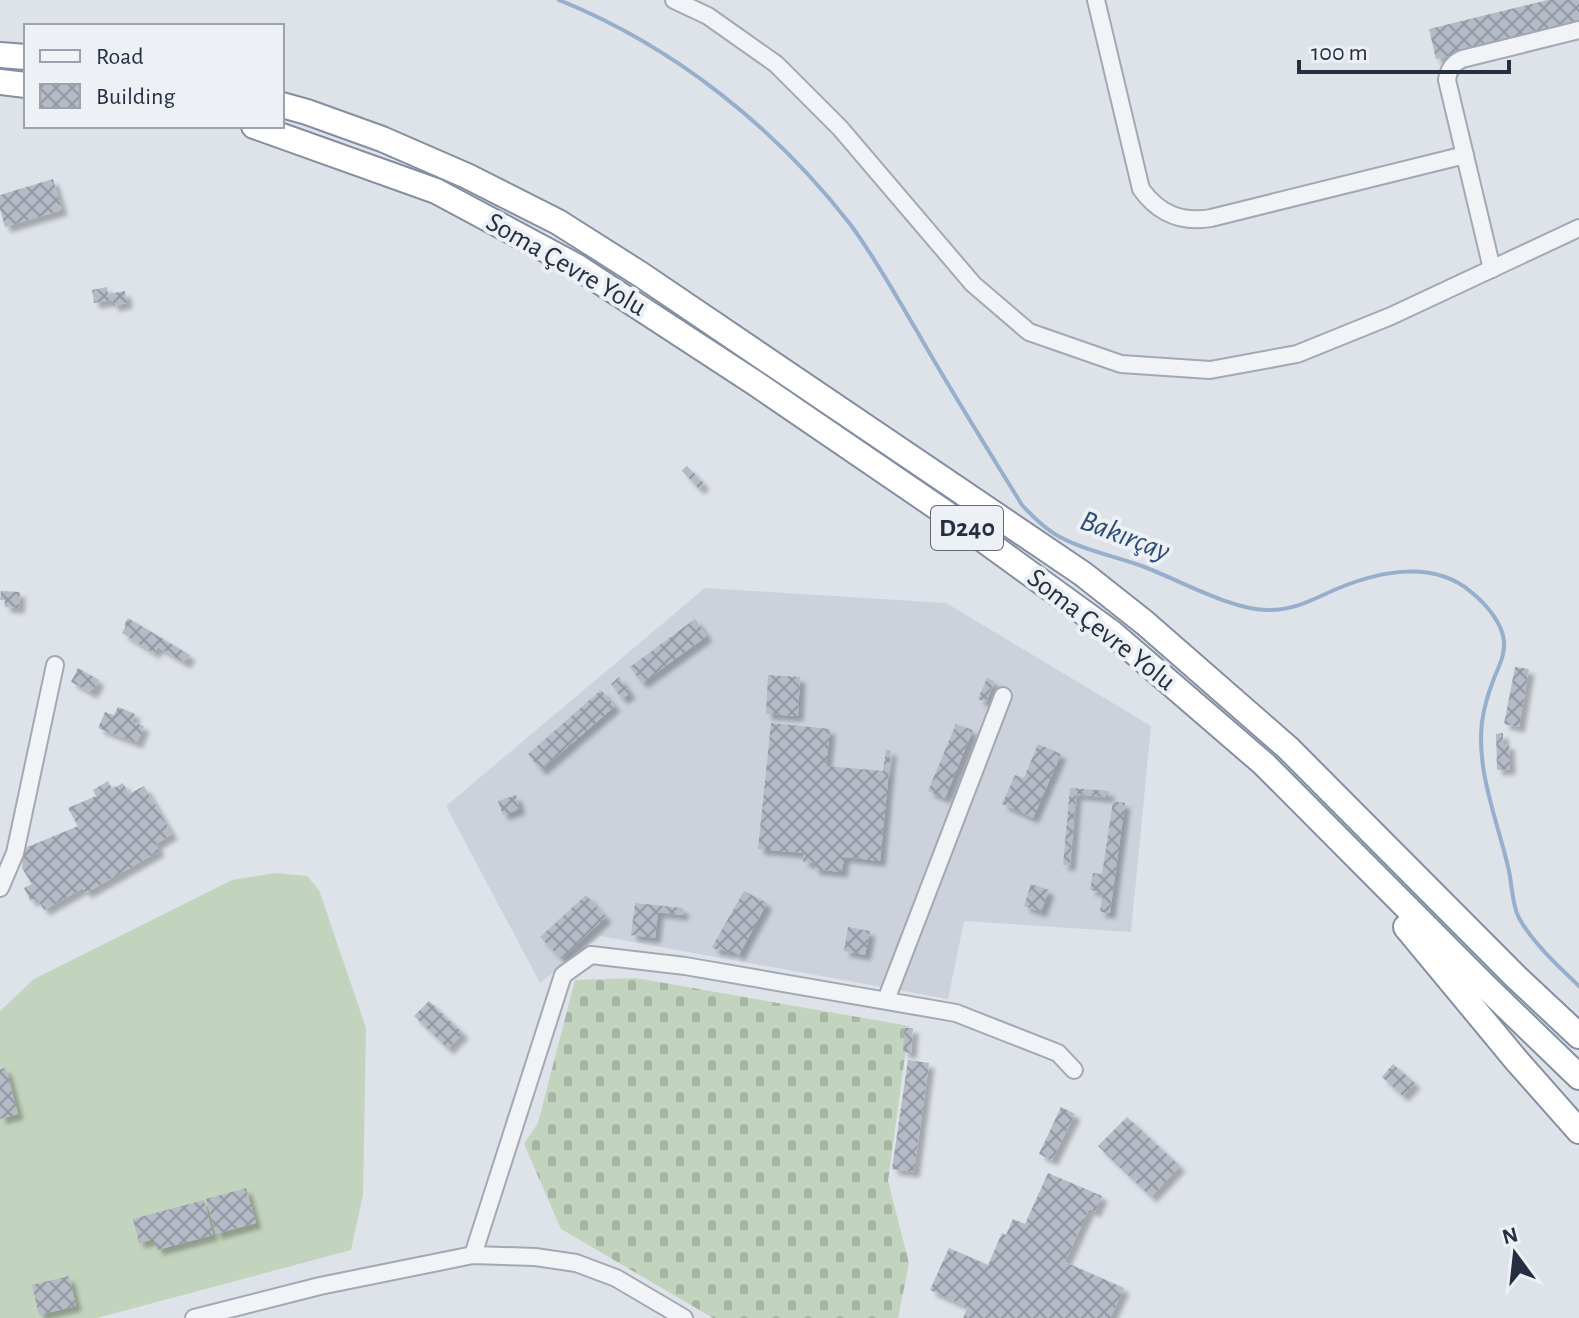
<svg xmlns="http://www.w3.org/2000/svg" width="1579" height="1318" viewBox="0 0 1579 1318" font-family="'Alegreya Sans',sans-serif">
<style>
.built{fill:#ccd1db}
.cemetery{fill:url(#cemetery-stones)}
.pitch{fill:#c3d4be}
.lines{fill:none;stroke-linecap:round;stroke-linejoin:round}
.stream{stroke:#95afcc;stroke-width:4}
.building{fill:url(#building-cross-hatch);filter:url(#shadow)}
.minor-casing{stroke:#a3a9b3;stroke-width:20}
.highway-casing{stroke:#848fa1;stroke-width:28}
.minor{stroke:#f1f3f7;stroke-width:16}
.highway{stroke:#fff;stroke-width:24}
.labels{text-anchor:middle;dominant-baseline:central;stroke-width:8;stroke-linejoin:round;paint-order:stroke}
.shield{fill:#edf1f6;stroke:#626977;stroke-width:2}
.shield-label{font-size:26px;font-weight:bold;fill:#262f41}
.street-label{font-size:28px;fill:#262f41;stroke:#edf1f6}
.water-label{font-size:30px;font-style:italic;fill:#2c4d79;stroke:#edf1f6}
</style>
<defs>
<pattern id="cemetery-stones" width="16" height="16" patternUnits="userSpaceOnUse" patternTransform="scale(2)"><rect width="16" height="16" fill="#c3d4be"/><path d="M2 7V4a2 2 0 0 1 4 0v3zM10 15v-3a2 2 0 0 1 4 0v3z" fill="#a7b6a4"/></pattern>
<pattern id="building-cross-hatch" width="8" height="8" patternUnits="userSpaceOnUse" patternTransform="scale(2)"><rect width="8" height="8" fill="#b5bbc6"/><path d="M0 0l8 8M0 8l8-8" fill="none" stroke="#9398a2"/></pattern>
<filter id="shadow"><feDropShadow dx="5.5" dy="5.5" stdDeviation="2" flood-color="#0004"/></filter>
</defs>
<rect width="100%" height="100%" fill="#dee2e9"/>
<!-- built -->
<polygon class="built" points="705,588 946,603 1151,726 1131,932 964,921 948,999 600,936 540,983 446,806"/>
<!-- cemetery -->
<polygon class="cemetery" points="636,978 909,1026 888,1181 909,1263 898,1318 713,1318 561,1229 524,1144 538,1123 575,980"/>
<!-- pitch -->
<polygon class="pitch" points="275,873 307,876 319,890 366,1028 363,1195 351,1250 97,1318 0,1318 0,1011 34,979 232,880"/>
<g class="lines">
<!-- stream -->
<path class="stream" d="M559,0c114,46 216,127 291,224 26,35 46,72 68,109 33,58 69,115 104,172 12,13 26,27 42,34 23,12 50,17 75,26 37,13 93,46 131,45 26,0 45,-12 69,-22 41,-17 95,-28 132,4 14,11 31,30 33,49 1,16 -6,26 -11,40 -5,13 -9,27 -11,41 -6,50 16,100 27,149 3,14 3,34 10,47 13,24 40,49 60,68"/>
</g>
<!-- building -->
<g class="building">
<polygon points="1548,0 1579,0 1579,25 1436,59 1429,29"/>
<polygon points="53,179 62,210 5,227 0,209 0,195"/>
<polygon points="107,287 108,294 125,291 127,303 113,306 112,300 94,303 92,290"/>
<polygon points="687,466 704,484 699,489 682,471"/>
<polygon points="1,591 20,592 19,608 5,607 5,600 0,600"/>
<polygon points="128,618 190,655 185,663 158,647 154,653 122,633 126,626 124,625"/>
<polygon points="695,619 707,636 642,683 630,667"/>
<polygon points="1515,667 1529,669 1519,727 1504,724"/>
<polygon points="78,668 99,680 92,693 71,682"/>
<polygon points="768,675 800,677 798,716 766,714"/>
<polygon points="619,677 630,693 622,699 611,684"/>
<polygon points="987,678 994,681 986,702 978,699"/>
<polygon points="601,690 615,706 541,770 528,754"/>
<polygon points="118,707 135,714 132,722 144,726 137,743 98,728 105,712 114,715"/>
<polygon points="771,723 830,729 826,766 883,771 886,750 891,750 880,861 844,857 842,872 813,869 814,863 803,862 804,853 758,849"/>
<polygon points="956,724 973,730 945,798 928,791"/>
<polygon points="1503,733 1503,744 1509,744 1510,769 1497,770 1496,734"/>
<polygon points="1038,744 1061,754 1033,818 1002,804 1015,775 1024,778"/>
<polygon points="108,781 112,789 123,783 129,794 144,786 172,834 156,844 159,851 86,893 83,888 44,910 37,898 31,901 24,888 32,884 22,868 23,849 78,826 68,808 96,796 93,790"/>
<polygon points="1070,788 1109,791 1108,797 1076,794 1070,865 1063,865"/>
<polygon points="516,795 520,809 503,815 498,801"/>
<polygon points="1113,801 1125,803 1110,913 1100,912 1103,892 1090,890 1093,873 1102,874"/>
<polygon points="1031,884 1049,890 1041,912 1024,906"/>
<polygon points="744,891 767,903 739,955 730,950 729,953 721,949 719,951 712,947"/>
<polygon points="586,895 606,917 561,959 540,937"/>
<polygon points="635,903 683,908 683,915 658,912 655,938 631,935"/>
<polygon points="848,927 870,931 865,955 844,951"/>
<polygon points="429,1001 463,1033 448,1049 414,1016"/>
<polygon points="905,1028 913,1028 911,1053 903,1052"/>
<polygon points="908,1060 929,1063 914,1172 892,1169"/>
<polygon points="1393,1064 1415,1083 1403,1096 1382,1077"/>
<polygon points="6,1068 18,1114 0,1119 0,1069"/>
<polygon points="1061,1107 1075,1114 1052,1160 1039,1154"/>
<polygon points="1127,1117 1180,1166 1151,1197 1098,1146"/>
<polygon points="1048,1173 1102,1196 1095,1212 1089,1209 1065,1262 1124,1288 1110,1318 963,1318 968,1307 930,1290 949,1248 988,1265 1002,1233 1006,1235 1013,1219 1025,1224"/>
<polygon points="246,1188 256,1223 216,1234 206,1199"/>
<polygon points="204,1200 213,1235 157,1250 154,1239 139,1243 133,1219"/>
<polygon points="69,1276 76,1306 39,1315 32,1285"/>
</g>
<g class="lines">
<!-- minor casing -->
<g class="minor-casing">
<g id="minor">
<polyline points="674,0 708,16 776,64 840,128 973,284 1029,332 1121,364 1210,370 1297,354 1391,316 1579,228"/>
<path d="M1096,0l45,189c18,25 40,34 70,29l254,-63"/>
<path d="M1492,269l-45,-189c1,-9 6,-17 15,-21l117,-29"/>
<polyline points="0,888 15,853 55,665"/>
<polyline points="886,1000 1003,696"/>
<polyline points="473,1255 563,975 591,955 685,966 956,1013 1058,1053 1074,1070"/>
<polyline points="194,1318 320,1286 473,1255 535,1257 576,1263 616,1278 684,1318"/>
</g>
</g>
<!-- highway casing -->
<g class="highway-casing">
<g id="highway">
<polyline points="0,55 26,57"/>
<polyline points="0,82 26,85"/>
<polyline points="282,105 307,112 382,139 467,176 558,222 640,274 1083,574 1145,623 1288,748 1516,977 1579,1036"/>
<polyline points="254,126 436,191 576,266 755,383 963,525 1112,633 1264,764 1485,986 1579,1077"/>
<polyline points="1406,927 1517,1061 1579,1131"/>
</g>
</g>
<!-- minor -->
<use href="#minor" class="minor"/>
<!-- highway -->
<use href="#highway" class="highway"/>
</g>
<g class="labels">
<!-- shield labels -->
<rect class="shield" x="931" y="506" width="72" height="44" rx="6"/>
<g class="shield-label">
<text x="967" y="528">D240</text>
</g>
<!-- street labels -->
<g class="street-label">
<text transform="translate(566 265) rotate(30)">Soma Çevre Yolu</text>
<text transform="translate(1101 630) rotate(38)">Soma Çevre Yolu</text>
</g>
<!-- water labels -->
<g class="water-label">
<text transform="translate(1125 536) rotate(21)">Bakırçay</text>
</g>
</g>
<!-- legend -->
<rect x="24" y="24" width="260" height="104" fill="#edf1f6" stroke="#9da3ae" stroke-width="2"/>
<rect x="40" y="50" width="40" height="12" fill="#f1f3f7" stroke="#9da3ae" stroke-width="2"/>
<text x="96" y="64" font-size="24" fill="#262f41">Road</text>
<rect x="40" y="84" width="40" height="24" fill="url(#building-cross-hatch)" stroke="#9da3ae" stroke-width="2"/>
<text x="96" y="104" font-size="24" fill="#262f41">Building</text>
<!-- north arrow -->
<g transform="translate(1515 1254) rotate(345)" stroke="#edf1f6" stroke-width="6" paint-order="stroke">
<path d="M0-6L14 30L0 20L-14 30Z" fill="#262f41"/>
<text y="-12" font-size="22" font-weight="bold" text-anchor="middle" fill="#262f41">N</text>
</g>
<!-- scale -->
<path d="M1299 60v12h210v-12" fill="none" stroke="#262f41" stroke-width="4"/>
<text x="1311" y="60" font-size="24" fill="#262f41" stroke="#edf1f6" stroke-width="6" paint-order="stroke">100 m</text>
</svg>
